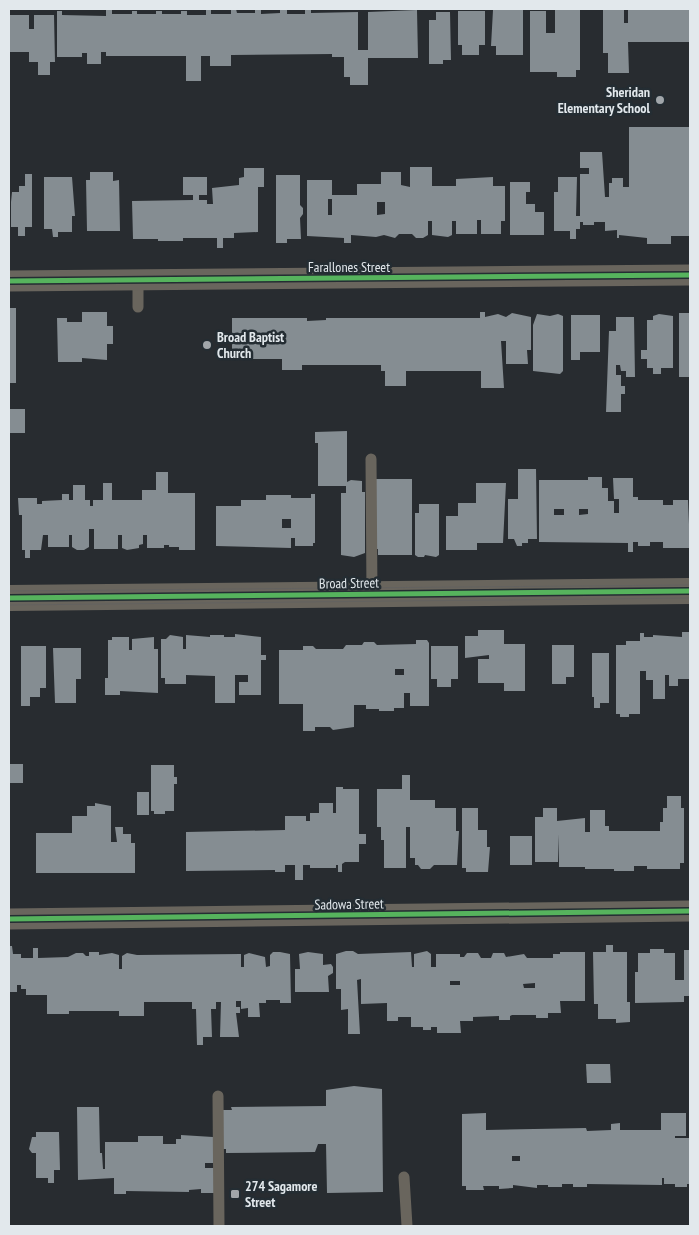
<svg xmlns="http://www.w3.org/2000/svg" width="699" height="1235" viewBox="0 0 699 1235" font-family="'PT Sans Narrow',sans-serif">
<style>
.building{fill:#858d92;fill-rule:evenodd}
.lines{fill:none;stroke-linecap:round;stroke-linejoin:round}
.service{stroke:#69655d;stroke-width:11}
.minor{stroke:#69655d;stroke-width:21}
.tertiary{stroke:#69655d;stroke-width:26}
.tram{stroke:#636260;stroke-width:1}
.cycleway-casing{stroke:#242d33;stroke-width:8}
.cycleway{stroke:#56b35d;stroke-width:5}
.poi-dot{fill:#a1a6aa;stroke:#242d33;stroke-width:2}
.labels{text-anchor:middle;dominant-baseline:central;stroke-width:5;stroke-linejoin:round;paint-order:stroke}
.poi-label{font-size:14px;font-weight:bold;fill:#e2e8ec;stroke:#242d33;text-anchor:start}
.street-label{font-size:14px;fill:#e2e8ec;stroke:#242d33}
</style>
<rect width="100%" height="100%" fill="#282c30"/>
<!-- building -->
<g class="building">
<polygon points="231,9 236,9 237,13 255,13 255,9 261,9 261,14 280,13 280,9 287,9 287,14 305,14 305,9 311,9 311,13 358,12 358,50 368,50 368,12 417,10 418,58 368,58 368,85 350,85 350,77 344,77 344,57 332,57 332,54 231,55 231,66 210,66 210,56 201,56 201,81 186,81 186,56 106,56 106,52 101,52 101,64 87,64 87,53 82,53 82,57 57,57 57,11 62,11 62,15 106,16 106,10 112,10 112,14 132,14 132,11 137,11 137,14 156,14 156,11 162,11 162,14 181,14 181,11 187,11 187,15 206,15 206,10 211,10 211,14 231,14"/>
<polygon points="603,9 624,9 624,23 628,23 628,9 690,9 690,42 628,42 629,73 608,73 608,53 603,53"/>
<polygon points="493,10 523,10 523,55 496,55 496,46 491,46"/>
<polygon points="555,10 580,10 580,70 576,70 576,77 557,77 557,72 530,72 530,11 546,11 546,33 555,33"/>
<polygon points="458,11 485,11 485,45 479,45 479,55 462,55 462,45 458,45"/>
<polygon points="436,12 450,12 451,60 443,60 443,64 429,64 429,20 436,20"/>
<polygon points="9,15 29,15 29,29 34,29 34,15 54,15 55,62 50,62 50,75 38,75 38,62 29,62 29,52 9,52"/>
<polygon points="629,127 690,127 690,236 671,236 671,244 647,244 647,238 619,235 619,238 617,238 617,230 605,231 605,222 594,222 594,225 583,225 583,222 580,222 580,229 576,229 576,239 570,239 570,231 554,231 554,192 558,192 558,177 577,177 576,216 580,216 580,174 589,174 589,168 580,168 580,152 602,152 605,197 609,197 609,183 612,183 612,178 623,178 623,187 629,187"/>
<path d="M410,167h22v19h24v-7l37,-2v9h12v35h-4v13h-20v-14h-4v14h-21v-13h-4v14l-4,2 -16,-2v-14h-4v14l-5,3h-7l-4,-4h-13l-4,4 -11,-3 -8,2 -25,-2v8h-7v-5l-37,-2v-56h25v15h25v-11h24v-12h20v13l9,2zM328,199h4v16h-4zM377,202h8v12l-8,1z"/>
<polygon points="244,168 264,168 264,187 258,187 258,232 234,233 234,238 223,238 223,248 217,248 217,238 183,238 183,241 158,241 158,239 133,239 132,201 193,200 193,195 183,195 183,177 207,177 207,195 199,195 199,200 207,200 207,204 213,204 212,188 239,185 239,178 244,177"/>
<polygon points="90,172 113,172 113,181 119,180 120,231 87,231 86,180 90,180"/>
<polygon points="25,174 32,174 32,227 25,227 25,236 18,236 18,227 11,227 11,202 12,192 19,192 19,186 25,186"/>
<polygon points="276,175 300,175 300,205 303,208 303,214 300,218 301,239 287,239 287,243 276,243"/>
<polygon points="44,177 72,177 75,216 72,216 72,232 58,232 58,237 53,237 52,229 44,229"/>
<polygon points="510,182 530,182 530,192 526,192 526,204 535,204 535,212 544,212 544,235 510,235"/>
<rect x="9" y="308" width="7" height="75"/>
<polygon points="82,312 107,312 107,326 113,326 113,344 107,344 107,360 82,358 82,362 58,362 57,318 67,318 67,322 82,322"/>
<polygon points="480,312 485,312 485,317 498,314 506,317 512,313 531,317 531,350 527,350 528,364 506,364 506,341 501,341 504,388 481,388 481,371 406,371 406,386 385,386 385,371 381,371 381,365 302,365 302,370 282,370 282,359 232,359 232,318 307,318 307,321 326,320 326,318 480,318"/>
<rect x="679" y="313" width="11" height="64"/>
<polygon points="537,314 550,316 558,314 563,316 563,371 560,374 533,371 533,325"/>
<polygon points="659,314 673,316 673,368 661,368 661,374 653,374 653,368 647,368 647,359 641,359 641,350 647,350 647,320 653,320 653,316"/>
<polygon points="571,315 600,315 600,352 580,352 580,360 571,360"/>
<polygon points="616,317 634,317 635,377 626,377 626,371 621,371 620,365 616,365 616,375 621,375 621,386 625,386 625,394 621,394 621,412 606,412 609,331 616,331"/>
<rect x="9" y="409" width="16" height="24"/>
<polygon points="347,431 347,482 351,480 362,481 362,492 365,492 365,553 354,557 341,555 341,493 346,493 346,486 318,486 318,443 315,443 315,432"/>
<polygon points="518,469 536,469 537,539 528,539 528,543 522,543 522,546 517,546 514,539 508,539 508,499 518,499"/>
<polygon points="156,472 168,472 168,493 195,493 195,550 179,550 179,547 169,547 169,545 164,545 164,548 147,548 147,535 143,535 143,544 139,545 139,548 127,550 122,548 122,535 118,535 118,549 94,549 94,529 89,529 89,547 84,550 77,550 72,547 72,535 69,535 69,547 48,547 48,535 43,535 41,550 30,550 30,558 25,558 25,550 22,550 22,515 19,515 18,498 37,498 37,504 42,504 42,501 62,500 62,494 69,494 69,500 73,500 73,485 85,485 85,500 90,500 90,506 93,506 93,500 103,500 103,483 112,483 112,500 142,500 142,490 156,490"/>
<path d="M588,477h14v11h6v13h6v12h5v-14h-5l-1,-21h20v19h5v3h25v5h10v-5h15l2,48h-27v-6h-13v4h-12v-4h-5v10h-5v-9l-89,-1v-62h49zM554,509h10v6h-10zM579,509h9v5l-9,1z"/>
<polygon points="374,479 412,479 412,555 378,555 378,549 374,549"/>
<polygon points="476,483 506,483 503,543 477,543 477,550 446,550 446,516 458,516 458,503 476,503"/>
<path d="M311,494h4v49h-2v3h-18v-8h-4v10l-75,-2v-40h25v-6h25v-5h25v3h20zM282,519h9v9h-9z"/>
<polygon points="419,504 439,504 439,555 436,557 425,555 424,557 418,557 415,555 415,513 419,513"/>
<polygon points="478,630 504,630 504,644 525,644 525,691 504,691 504,683 478,683 478,659 489,659 489,655 465,658 465,636 478,636"/>
<polygon points="682,632 690,632 690,679 678,679 678,686 669,686 669,675 665,675 665,699 653,699 653,680 646,680 646,671 640,671 640,714 629,714 629,717 620,717 620,714 616,714 616,645 626,645 626,641 640,641 640,633 644,633 644,637 653,637 653,635 682,637"/>
<polygon points="235,634 261,637 261,655 266,655 266,660 261,660 261,695 239,695 239,682 248,682 248,675 235,675 235,703 215,703 215,676 186,675 186,684 165,684 165,678 161,678 161,639 166,639 170,635 183,637 183,649 186,649 186,635 210,637 210,635 224,635 224,637 235,637"/>
<polygon points="112,637 129,637 129,650 132,650 132,639 154,637 154,649 158,649 158,693 120,691 120,695 105,695 105,678 108,678 108,640 112,640"/>
<path d="M416,640h11l2,3v63h-19v-13h-6v15h-10v3h-15v-2h-13v-4h-12v22l-21,3 -3,-3h-15v4h-12v-27h-24v-54h24v-4h10l3,3h27l3,-4h16l2,-3h10l3,3 39,-1zM395,669h9v6h-9z"/>
<polygon points="552,645 574,645 574,677 566,677 566,684 552,684"/>
<polygon points="21,646 46,646 46,688 40,688 40,697 30,697 30,706 21,706"/>
<polygon points="431,646 458,646 458,679 451,679 451,687 437,687 437,679 431,679"/>
<polygon points="53,648 81,648 81,679 76,679 76,703 55,703"/>
<polygon points="592,653 609,653 609,703 600,703 600,708 594,708 594,697 592,697"/>
<rect x="9" y="764" width="14" height="19"/>
<polygon points="151,765 174,765 174,777 177,777 177,784 174,784 174,811 165,811 165,814 154,814 154,811 151,811"/>
<polygon points="402,775 410,775 410,800 435,800 435,808 456,808 456,831 459,831 457,865 434,865 430,869 421,869 418,865 415,865 415,858 410,858 410,827 406,827 406,868 384,868 384,840 381,840 381,827 377,827 377,789 402,789"/>
<polygon points="336,787 343,787 343,789 359,789 359,834 366,834 366,844 359,844 359,862 345,862 342,864 342,872 338,872 338,865 336,865 336,868 310,868 310,865 303,865 303,880 295,880 295,865 285,865 285,872 275,872 275,870 186,871 186,832 285,830 285,816 306,816 306,821 310,821 310,813 319,813 319,803 333,803 333,813 336,813"/>
<rect x="137" y="792" width="12" height="23"/>
<polygon points="667,796 681,796 681,808 684,808 684,863 680,863 680,869 647,869 647,866 634,866 634,871 614,871 614,869 585,869 585,867 559,867 559,834 558,862 535,862 535,817 543,817 543,808 557,808 557,821 585,818 585,832 590,832 590,810 605,810 605,826 609,826 609,831 660,831 660,822 663,822 663,808 667,808"/>
<polygon points="95,803 111,806 111,842 117,842 115,827 123,827 123,834 131,834 131,843 135,843 135,873 36,873 36,833 72,833 72,816 87,816 87,806 95,806"/>
<polygon points="462,808 478,808 478,830 487,830 487,847 490,847 488,872 466,872 466,868 462,868"/>
<rect x="510" y="836" width="22" height="29"/>
<polygon points="606,945 613,945 613,952 627,952 627,1002 630,1002 630,1022 616,1023 616,1019 598,1019 598,1004 594,1004 593,952 606,952"/>
<polygon points="9,946 12,946 13,954 21,954 21,958 33,958 33,948 38,948 38,958 68,957 76,953 83,953 86,956 89,956 89,952 99,952 99,955 112,953 119,955 119,969 122,969 122,956 127,953 137,955 241,954 241,967 244,967 244,955 249,953 265,957 266,967 270,966 270,955 273,952 280,952 290,954 291,1003 280,1003 280,1000 266,1000 266,1003 259,1003 260,1017 248,1017 248,1008 241,1009 241,1001 236,1001 236,1007 240,1007 240,1013 236,1013 239,1037 220,1037 221,1002 216,1002 216,1009 211,1009 212,1037 203,1037 203,1045 197,1045 196,1009 192,1009 192,1002 144,1002 144,1016 119,1016 119,1011 69,1011 69,1014 47,1014 47,995 26,995 26,989 21,989 21,985 17,985 17,992 9,992"/>
<polygon points="650,949 664,949 664,953 675,953 675,980 684,980 684,950 690,950 690,996 684,996 684,1002 635,1003 635,972 638,972 638,953 650,953"/>
<path d="M346,951h7l5,3 53,-2 1,15h2v-13l13,-3 4,3v13h5v-13h24v3h4l3,-4h11l3,5h10l2,-5h11l2,4 18,-3 3,4h26v-4h7v-2h25v49h-25l1,12h-13v5h-12v-3h-24l-2,1v4h-11v-4l-26,1v4h-13l1,12h-24v-6h-6v3h-8v-3h-12v-10h-13v4h-11v-18l-26,1v-25l-4,1 3,54h-12v-25l-7,1v-21h-5v-35zM450,981h10v4h-10zM535,983v5h-11l-1,-4z"/>
<polygon points="308,952 323,954 323,965 331,964 333,967 333,973 328,976 329,992 295,992 295,969 300,969 299,954"/>
<polygon points="586,1064 610,1064 611,1083 587,1083"/>
<polygon points="354,1086 382,1089 383,1192 327,1193 326,1144 318,1144 315,1152 226,1153 226,1149 222,1149 222,1110 232,1110 231,1107 326,1106 326,1090"/>
<polygon points="77,1107 99,1107 100,1153 102,1153 103,1169 105,1169 105,1142 138,1142 138,1136 163,1136 163,1144 176,1144 176,1139 181,1139 181,1135 213,1137 214,1163 205,1163 205,1168 214,1168 214,1193 201,1193 201,1189 189,1190 189,1192 126,1191 126,1194 114,1194 114,1178 78,1180"/>
<path d="M486,1113v17l100,-2 1,3 24,-1v-6l9,-1v7h41v-17h25v23h-11v2h15v46h-3v3h-12v-3h-11v-6h-2v7l-75,-1v3h-14v-3h-11v3h-14v-2h-11v3l-24,-3v3l-14,1v-3h-16l1,4h-18v-4h-4v-72zM512,1156h8v5h-8z"/>
<polygon points="36,1132 59,1132 60,1170 54,1170 54,1183 48,1183 48,1178 36,1178 36,1153 32,1153 29,1149 32,1137 36,1137"/>
</g>
<g class="lines">
<!-- service -->
<g class="service">
<polyline points="138,280 138,307"/>
<polyline points="371,459 372,594"/>
<polyline points="218,1096 219,1226"/>
<polyline points="404,1177 407,1226"/>
</g>
<!-- minor -->
<g class="minor">
<polyline points="9,281 690,275"/>
<polyline points="9,919 690,911"/>
</g>
<!-- tertiary -->
<polyline class="tertiary" points="9,598 690,591"/>
<!-- tram -->
<g class="tram">
<polyline points="9,591 690,585"/>
<polyline points="9,605 690,598"/>
</g>
<!-- cycleway casing -->
<g class="cycleway-casing">
<g id="cycleway">
<polyline points="9,281 690,275"/>
<polyline points="9,598 690,591"/>
<polyline points="9,919 690,911"/>
</g>
</g>
<!-- cycleway -->
<use href="#cycleway" class="cycleway"/>
</g>
<!-- markers -->
<g class="poi-dot">
<circle cx="660" cy="100" r="5"/>
<circle cx="207" cy="345" r="5"/>
<rect x="230" y="1189" width="10" height="10" rx="2.5"/>
</g>
<g class="labels">
<!-- poi labels -->
<g class="poi-label">
<text x="650" y="92" text-anchor="end">Sheridan<tspan x="650" dy="16">Elementary School</tspan></text>
<text x="217" y="337">Broad Baptist<tspan x="217" dy="16">Church</tspan></text>
<text x="245" y="1186">274 Sagamore<tspan x="245" dy="16">Street</tspan></text>
</g>
<!-- street labels -->
<g class="street-label">
<text x="349" y="267">Farallones Street</text>
<text transform="translate(349 583) rotate(-1)">Broad Street</text>
<text transform="translate(349 904) rotate(-1)">Sadowa Street</text>
</g>
</g>
<!-- border -->
<rect width="699" height="1235" fill="none" stroke="#e2e8ec" stroke-width="20"/>
</svg>
